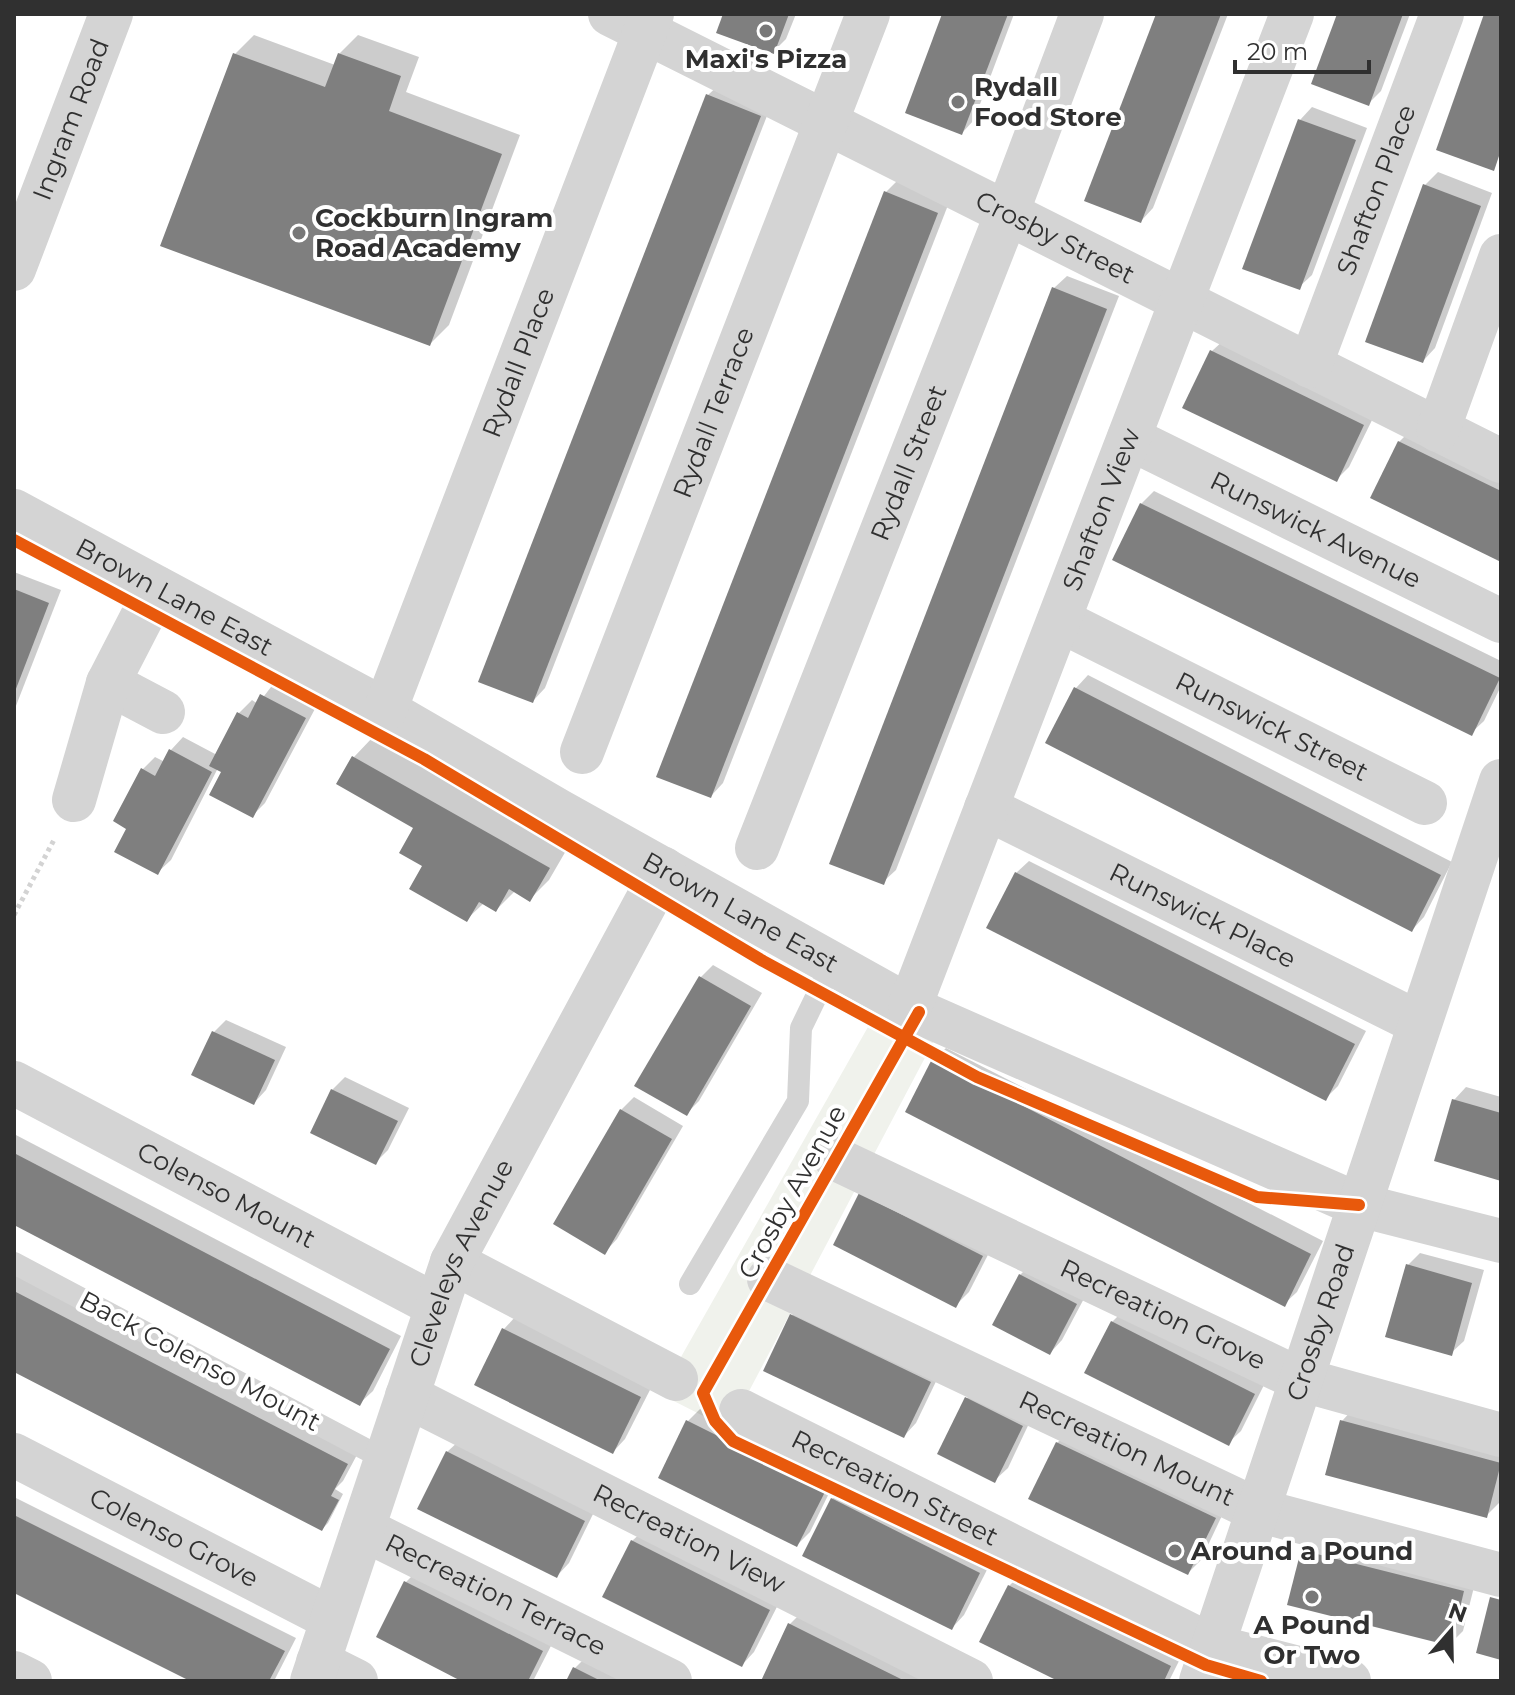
<svg xmlns="http://www.w3.org/2000/svg" width="1515" height="1695" viewBox="0 0 1515 1695" font-family="Montserrat,sans-serif">
<style>
.green{fill:#f0f2ec}
.shadow{fill:#0003}
.building{fill:#7f7f7f}
.lines{fill:none;stroke-linecap:round;stroke-linejoin:round}
.path{stroke:#d3d3d3;stroke-width:5;stroke-dasharray:4 4;stroke-linecap:butt}
.lane{stroke:#d4d4d4;stroke-width:22}
.street{stroke:#d4d4d4;stroke-width:44}
.cycleway-casing{stroke:#fff;stroke-width:17}
.cycleway{stroke:#e8590c;stroke-width:12}
.poi-dot{fill:#787878;stroke:#fff;stroke-width:3}
.labels{text-anchor:middle;dominant-baseline:central;stroke-width:8;stroke-linejoin:round;paint-order:stroke}
.poi-label{font-size:26px;font-weight:bold;fill:#303030;stroke:#fff;text-anchor:start}
.street-label{font-size:26px;fill:#303030;stroke:#fff}
</style>
<rect width="100%" height="100%" fill="#fff"/>
<!-- green -->
<polygon class="green" points="881,1004 938,1033 729,1429 660,1394"/>
<!-- shadow -->
<g class="shadow">
<polygon points="725,14 796,14 786,39 773,52"/>
<polygon points="944,14 1014,14 974,120 962,133"/>
<polygon points="1158,14 1228,14 1153,208 1141,221"/>
<polygon points="1339,14 1410,14 1381,91 1368,104"/>
<polygon points="254,35 335,65 339,54 358,35 419,57 406,92 520,135 449,325 430,344 235,54"/>
<polygon points="721,83 772,103 545,688 533,701 708,95"/>
<polygon points="1312,107 1367,128 1312,275 1299,287 1300,120"/>
<polygon points="1438,172 1492,193 1435,348 1423,361 1425,185"/>
<polygon points="898,180 950,200 723,783 711,796 885,193"/>
<polygon points="1067,276 1119,296 896,870 883,882 1054,288"/>
<polygon points="1225,339 1376,412 1349,467 1336,480 1212,351"/>
<polygon points="1412,429 1501,472 1501,560 1399,442"/>
<polygon points="1154,491 1501,661 1501,686 1484,721 1471,733 1141,504"/>
<polygon points="14,572 61,590 14,711"/>
<polygon points="1088,675 1452,862 1424,917 1412,930 1048,742 1076,688"/>
<polygon points="274,683 317,705 265,803 252,816 224,771 218,768 171,860 158,872 129,828 143,769 155,757 165,762 171,750 183,737 217,755 239,713 252,700 258,704"/>
<polygon points="372,738 567,849 549,880 530,899 515,891 496,910 484,903 467,919 424,865 416,827 354,757"/>
<polygon points="1029,861 1366,1031 1338,1086 1326,1098 1016,873"/>
<polygon points="713,965 762,993 699,1101 686,1114 701,977"/>
<polygon points="226,1020 286,1047 266,1090 254,1103 214,1032"/>
<polygon points="946,1048 1323,1241 1297,1292 1284,1304 933,1060"/>
<polygon points="345,1077 409,1108 388,1150 376,1162 332,1090"/>
<polygon points="1466,1087 1501,1097 1501,1179 1454,1100"/>
<polygon points="634,1097 683,1126 617,1239 605,1252 621,1110"/>
<polygon points="14,1134 401,1336 373,1391 360,1403 14,1223"/>
<polygon points="861,1195 994,1243 969,1292 956,1305"/>
<polygon points="1420,1253 1484,1270 1464,1341 1451,1353 1408,1265"/>
<polygon points="1033,1262 1088,1291 1062,1340 1050,1353 1020,1275"/>
<polygon points="14,1273 359,1451 343,1481 335,1489 343,1494 328,1523 322,1529 14,1370"/>
<polygon points="804,1302 942,1369 916,1423 904,1436 792,1315"/>
<polygon points="1125,1309 1266,1381 1241,1431 1228,1443 1112,1322"/>
<polygon points="516,1316 653,1384 625,1439 613,1452 504,1329"/>
<polygon points="979,1386 1034,1413 1008,1468 995,1480 966,1399"/>
<polygon points="1354,1408 1501,1447 1499,1503 1486,1516 1342,1421"/>
<polygon points="700,1409 837,1477 810,1532 797,1545 688,1421"/>
<polygon points="1070,1430 1227,1505 1201,1560 1188,1573 1057,1443"/>
<polygon points="460,1440 596,1508 569,1563 557,1576 447,1452"/>
<polygon points="845,1487 992,1560 964,1615 952,1628 832,1499"/>
<polygon points="14,1497 296,1638 274,1681 194,1681 14,1591"/>
<polygon points="645,1529 782,1597 754,1652 742,1665 632,1541"/>
<polygon points="1315,1538 1476,1579 1463,1631 1450,1644 1303,1551"/>
<polygon points="418,1570 555,1638 533,1681 466,1681 406,1582"/>
<polygon points="1022,1573 1183,1653 1169,1681 1063,1681 1009,1586"/>
<polygon points="803,1611 941,1681 766,1681 790,1624"/>
<polygon points="587,1656 637,1681 568,1681 575,1668"/>
</g>
<!-- building -->
<g class="building">
<polygon points="723,14 789,14 774,54 716,33"/>
<polygon points="942,14 1008,14 962,135 905,113"/>
<polygon points="1156,14 1221,14 1141,223 1084,201"/>
<polygon points="1337,14 1403,14 1369,106 1311,84"/>
<polygon points="1484,14 1501,14 1501,150 1494,171 1436,150"/>
<polygon points="233,53 325,87 338,53 401,76 389,111 502,154 430,346 160,246"/>
<polygon points="706,94 761,116 533,703 478,682"/>
<polygon points="1298,119 1356,140 1300,290 1242,269"/>
<polygon points="1423,184 1481,206 1423,363 1365,342"/>
<polygon points="884,191 938,213 711,798 656,777"/>
<polygon points="1052,287 1107,309 884,885 829,864"/>
<polygon points="1210,350 1364,425 1337,482 1182,408"/>
<polygon points="1398,441 1501,491 1501,562 1370,498"/>
<polygon points="1140,503 1500,678 1472,736 1112,560"/>
<polygon points="14,589 49,603 14,694"/>
<polygon points="1074,687 1441,875 1412,932 1045,743"/>
<polygon points="260,694 306,718 253,818 209,795 221,772 209,766 237,712 248,718"/>
<polygon points="169,749 212,772 158,875 114,852 126,829 113,821 141,768 155,776"/>
<polygon points="352,756 550,868 530,902 509,889 496,912 479,902 467,922 409,889 422,866 399,853 413,828 336,784"/>
<polygon points="1015,872 1355,1044 1326,1101 986,928"/>
<polygon points="699,976 751,1006 687,1116 634,1086"/>
<polygon points="212,1031 275,1060 254,1105 191,1075"/>
<polygon points="932,1059 1311,1254 1285,1307 905,1112"/>
<polygon points="331,1089 398,1121 376,1165 310,1133"/>
<polygon points="1452,1099 1501,1113 1501,1181 1434,1161"/>
<polygon points="620,1109 672,1139 605,1255 553,1224"/>
<polygon points="14,1153 390,1349 360,1406 14,1225"/>
<polygon points="859,1193 983,1256 956,1308 833,1245"/>
<polygon points="1406,1264 1472,1283 1452,1356 1385,1337"/>
<polygon points="1019,1274 1077,1304 1050,1355 992,1325"/>
<polygon points="14,1291 348,1464 331,1496 339,1500 322,1531 14,1372"/>
<polygon points="790,1314 931,1382 904,1438 763,1371"/>
<polygon points="1111,1321 1255,1394 1229,1446 1084,1373"/>
<polygon points="502,1328 641,1397 613,1454 474,1385"/>
<polygon points="965,1397 1023,1426 995,1483 937,1454"/>
<polygon points="686,1420 826,1490 797,1547 658,1478"/>
<polygon points="1340,1420 1501,1463 1487,1518 1325,1475"/>
<polygon points="1056,1442 1216,1518 1188,1575 1028,1499"/>
<polygon points="446,1451 585,1521 557,1578 417,1509"/>
<polygon points="831,1498 980,1573 952,1630 802,1556"/>
<polygon points="14,1515 285,1651 269,1681 190,1681 14,1593"/>
<polygon points="631,1540 770,1610 742,1667 602,1597"/>
<polygon points="1301,1550 1464,1591 1451,1646 1287,1605"/>
<polygon points="404,1581 543,1651 528,1681 461,1681 376,1637"/>
<polygon points="1008,1585 1171,1666 1164,1681 1058,1681 979,1642"/>
<polygon points="1490,1597 1501,1600 1501,1660 1476,1653"/>
<polygon points="788,1623 826,1642 905,1681 761,1681"/>
<polygon points="573,1667 601,1681 566,1681"/>
</g>
<g class="lines">
<!-- path -->
<polyline class="path" points="14,915 55,838"/>
<!-- lane -->
<g class="lane">
<polyline points="14,1263 386,1460"/>
<polyline points="690,1284 798,1101 801,1028 832,964"/>
</g>
<!-- street -->
<g class="street">
<path id="s1" d="M610,14l891,447"/>
<path id="s2" d="M14,269l97,-255"/>
<path id="s3" d="M1310,366l132,-352"/>
<polyline points="1438,430 1501,256"/>
<path id="s4" d="M1129,438l372,183"/>
<path id="s5" d="M14,511l371,199 174,101 360,201 440,193 142,36"/>
<path id="s6" d="M1059,620l366,183"/>
<polyline points="108,683 163,712"/>
<path id="s7" d="M385,710l267,-696"/>
<path id="s8" d="M582,752l286,-738"/>
<polyline points="74,800 108,683 157,588"/>
<path id="s9" d="M986,808l433,215"/>
<path id="s10" d="M757,848l250,-635 75,-199"/>
<path id="s11" d="M910,1006l382,-992"/>
<path id="s12" d="M14,1083l423,223"/>
<path id="s13" d="M836,1159l463,220 202,56"/>
<polyline points="452,1262 676,1379"/>
<path id="s14" d="M769,1279l488,231 244,65"/>
<path id="s15" d="M407,1396l564,285"/>
<path id="s16" d="M741,1411l471,235 137,35"/>
<path id="s17" d="M14,1455l318,164"/>
<path id="s18" d="M363,1529l307,152"/>
<polyline points="318,1662 356,1681"/>
<polyline points="14,1673 30,1681"/>
<path id="s19" d="M312,1681l140,-419 212,-393"/>
<path id="s20" d="M1201,1681l300,-900"/>
</g>
<!-- cycleway casing -->
<g class="cycleway-casing">
<g id="cycleway">
<polyline points="14,540 424,759 763,961 977,1077 1257,1197 1359,1205"/>
<polyline points="919,1012 703,1393 715,1421 733,1441 1206,1665 1261,1681"/>
</g>
</g>
<!-- cycleway -->
<use href="#cycleway" class="cycleway"/>
</g>
<!-- markers -->
<g class="poi-dot">
<circle cx="766" cy="31" r="8"/>
<circle cx="958" cy="102" r="8"/>
<circle cx="299" cy="233" r="8"/>
<circle cx="1175" cy="1551" r="8"/>
<circle cx="1312" cy="1597" r="8"/>
</g>
<g class="labels">
<!-- poi labels -->
<g class="poi-label">
<text x="766" y="59" text-anchor="middle">Maxi's Pizza</text>
<text x="974" y="87">Rydall<tspan x="974" dy="30">Food Store</tspan></text>
<text x="315" y="218">Cockburn Ingram<tspan x="315" dy="30">Road Academy</tspan></text>
<text x="1191" y="1551">Around a Pound</text>
<text x="1312" y="1625" text-anchor="middle">A Pound<tspan x="1312" dy="30">Or Two</tspan></text>
</g>
<!-- street labels -->
<g class="street-label">
<text stroke="none"><textPath href="#s2" startOffset="160">Ingram Road</textPath></text>
<text stroke="none"><textPath href="#s3" startOffset="188">Shafton Place</textPath></text>
<text stroke="none"><textPath href="#s1" startOffset="498">Crosby Street</textPath></text>
<text stroke="none"><textPath href="#s7" startOffset="372">Rydall Place</textPath></text>
<text stroke="none"><textPath href="#s8" startOffset="364">Rydall Terrace</textPath></text>
<text stroke="none"><textPath href="#s10" startOffset="414">Rydall Street</textPath></text>
<text stroke="none"><textPath href="#s11" startOffset="532">Shafton View</textPath></text>
<text stroke="none"><textPath href="#s4" startOffset="208">Runswick Avenue</textPath></text>
<text stroke="none"><textPath href="#s5" startOffset="182">Brown Lane East</textPath></text>
<text stroke="none"><textPath href="#s6" startOffset="238">Runswick Street</textPath></text>
<text stroke="none"><textPath href="#s5" startOffset="830">Brown Lane East</textPath></text>
<text stroke="none"><textPath href="#s9" startOffset="242">Runswick Place</textPath></text>
<text transform="translate(792 1192) rotate(-61)">Crosby Avenue</text>
<text stroke="none"><textPath href="#s12" startOffset="240">Colenso Mount</textPath></text>
<text stroke="none"><textPath href="#s19" startOffset="444">Cleveleys Avenue</textPath></text>
<text stroke="none"><textPath href="#s13" startOffset="362">Recreation Grove</textPath></text>
<text stroke="none"><textPath href="#s20" startOffset="378">Crosby Road</textPath></text>
<text transform="translate(200 1361) rotate(28)">Back Colenso Mount</text>
<text stroke="none"><textPath href="#s14" startOffset="396">Recreation Mount</textPath></text>
<text stroke="none"><textPath href="#s16" startOffset="172">Recreation Street</textPath></text>
<text stroke="none"><textPath href="#s17" startOffset="180">Colenso Grove</textPath></text>
<text stroke="none"><textPath href="#s15" startOffset="316">Recreation View</textPath></text>
<text stroke="none"><textPath href="#s18" startOffset="148">Recreation Terrace</textPath></text>
</g>
</g>
<!-- border -->
<rect width="1515" height="1695" fill="none" stroke="#303030" stroke-width="32"/>
<!-- north arrow -->
<g transform="translate(1451 1631) rotate(20)" stroke="#ffffff" stroke-width="6" paint-order="stroke">
<path d="M0-6L14 30L0 20L-14 30Z" fill="#303030"/>
<text y="-12" font-size="22" font-weight="bold" text-anchor="middle" fill="#303030">N</text>
</g>
<!-- scale -->
<path d="M1235 60v12h134v-12" fill="none" stroke="#303030" stroke-width="4"/>
<text x="1247" y="60" font-size="24" fill="#303030" stroke="#ffffff" stroke-width="6" paint-order="stroke">20 m</text>
</svg>
